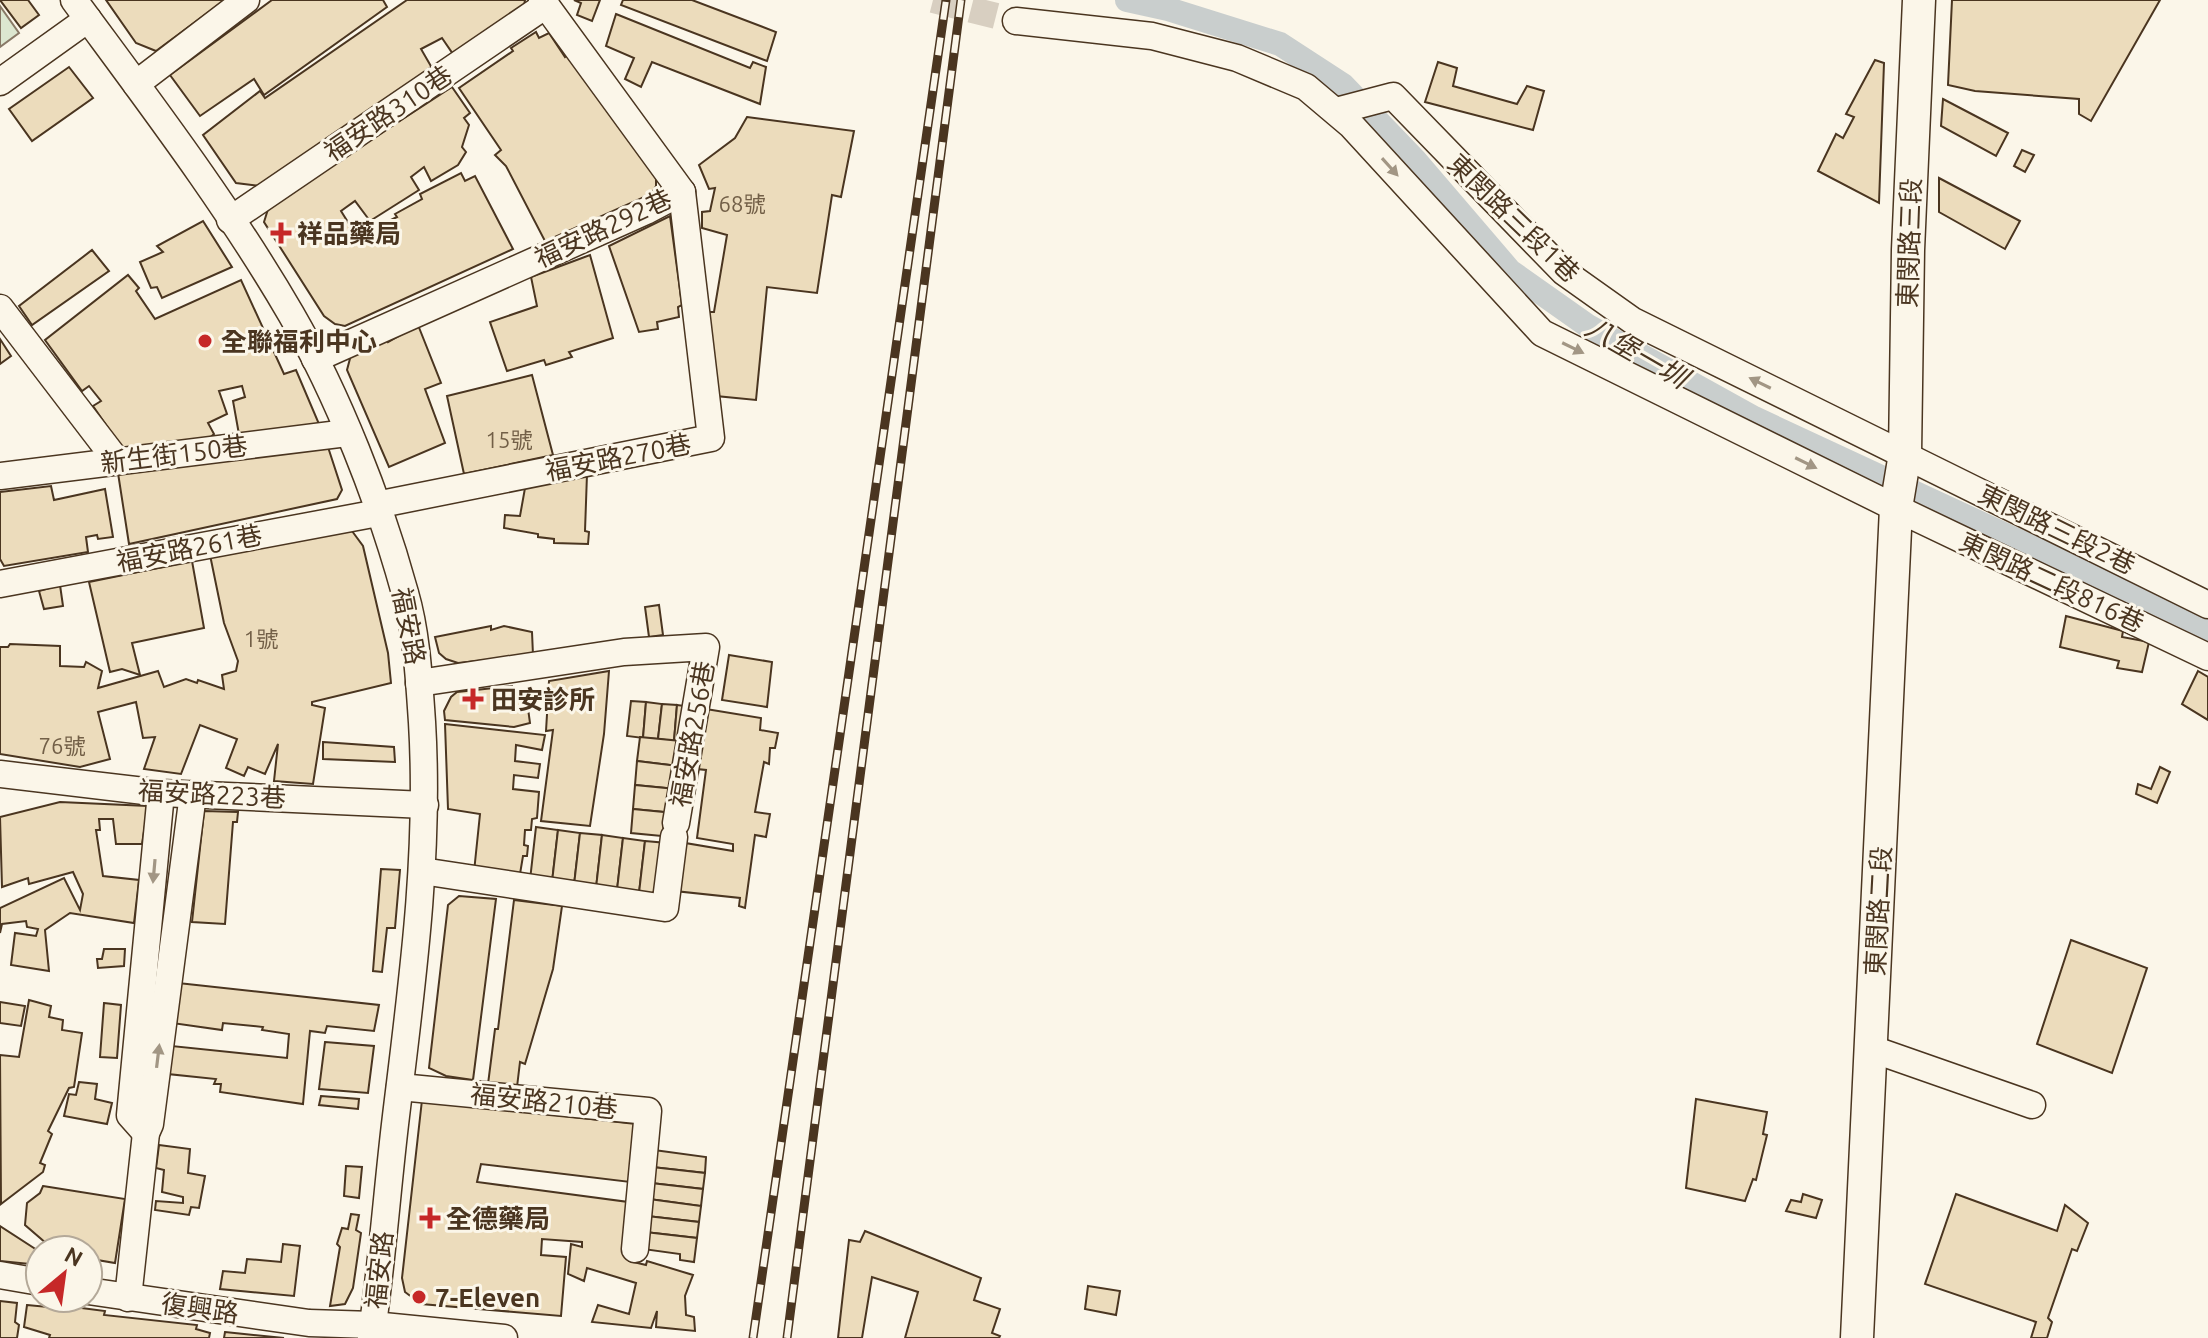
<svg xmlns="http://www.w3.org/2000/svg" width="2208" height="1338" viewBox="0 0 2208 1338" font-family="Ubuntu,'Noto Sans TC',sans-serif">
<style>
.park{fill:url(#park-crowns);stroke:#887966;stroke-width:2}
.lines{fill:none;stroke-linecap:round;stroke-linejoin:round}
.canal{stroke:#c9cecd;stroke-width:24}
.building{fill:#ecdcbc;stroke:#4a3520;stroke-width:2}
.minor-tunnel{stroke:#d8cfc1;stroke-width:26;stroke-dasharray:26 13;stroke-linecap:butt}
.minor-casing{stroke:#4a3520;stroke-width:29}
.major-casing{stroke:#4a3520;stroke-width:35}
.minor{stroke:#fbf6e9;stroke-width:26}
.major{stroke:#fbf6e9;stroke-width:32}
.rail-casing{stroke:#4a3520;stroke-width:9}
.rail{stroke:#fbf6e9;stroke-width:6;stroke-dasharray:18;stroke-linecap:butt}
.oneway{fill:#a29684}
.poi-dot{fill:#c62828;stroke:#fbf6e9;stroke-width:3}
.labels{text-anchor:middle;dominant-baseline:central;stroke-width:6;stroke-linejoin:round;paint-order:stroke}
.number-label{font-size:22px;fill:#725f47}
.street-label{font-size:26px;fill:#4a3520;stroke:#fbf6e9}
.poi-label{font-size:26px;font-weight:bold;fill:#4a3520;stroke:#fbf6e9;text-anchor:start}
.water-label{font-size:28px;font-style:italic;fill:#4a3520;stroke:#fbf6e9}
</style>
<defs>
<pattern id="park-crowns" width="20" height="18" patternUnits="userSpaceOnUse" patternTransform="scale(2)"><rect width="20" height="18" fill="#dce7d0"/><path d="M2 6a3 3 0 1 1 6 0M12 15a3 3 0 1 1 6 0" fill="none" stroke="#bec7b2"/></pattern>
</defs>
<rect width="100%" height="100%" fill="#fbf6e9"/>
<!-- park -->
<polygon class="park" points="0,6 19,33 0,47"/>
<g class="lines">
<!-- canal -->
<polyline class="canal" points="1127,0 1168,9 1280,44 1343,85 1415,160 1510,271 1588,326 1754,418 2208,629"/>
</g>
<!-- building -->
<g class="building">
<polygon points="0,0 28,0 39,15 21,28"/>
<polygon points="106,0 225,0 156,51 136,43"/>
<polygon points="272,0 383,0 387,7 264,95 254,79 200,116 170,75"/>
<polygon points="407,0 525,0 524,6 453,54 442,38 421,49 432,68 261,186 236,183 203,135 260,91 265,98"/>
<polygon points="574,0 600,0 592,21 577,15 581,3"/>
<polygon points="623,0 692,0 776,32 767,61 621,5"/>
<polygon points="1952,0 2160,0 2091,121 2079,114 2079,99 1975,91 1948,85"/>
<polygon points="616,14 750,68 753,62 766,67 760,104 652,62 641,87 625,79 634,58 606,46"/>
<polygon points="536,32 539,38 549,33 565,57 569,54 655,173 656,179 656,186 650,196 546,243 506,166 495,155 501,150 459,88 513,51 511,48"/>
<polygon points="1875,60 1884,63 1879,203 1818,171 1836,134 1843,138 1854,117 1846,114"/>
<polygon points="1438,62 1457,68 1453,86 1517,104 1527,86 1544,91 1533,130 1425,102"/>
<polygon points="69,67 93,98 32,141 9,109"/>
<polygon points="452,87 470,113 464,118 469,125 462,147 466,152 458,165 431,181 424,167 411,177 419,190 370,221 355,201 341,211 356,235 351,238 355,245 372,229 397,217 395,214 422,199 420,194 461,173 465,181 475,176 513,249 345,326 335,324 324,316 264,222 269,206"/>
<polygon points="1943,99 2008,133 1996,156 1941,126"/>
<polygon points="747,117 854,131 841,197 832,195 817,293 767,287 756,400 716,396 708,312 714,312 727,235 702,228 702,212 710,211 715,188 709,189 699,165 735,138"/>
<polygon points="2022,150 2034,155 2025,172 2014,166"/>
<polygon points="1939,178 2020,221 2005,249 1939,212"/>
<polygon points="670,216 682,305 678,307 679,317 657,322 658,329 639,332 609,246"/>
<polygon points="203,221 232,267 162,298 157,287 151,288 140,262 163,252 157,246"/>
<polygon points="92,250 109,271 32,325 19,306"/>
<polygon points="590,255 613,338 569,352 572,357 546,365 544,360 507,371 490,322 537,306 531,277"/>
<polygon points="128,275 139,288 136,291 155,319 241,280 284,374 296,370 319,424 240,440 233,401 245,397 242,386 219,391 227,414 208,423 214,434 200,447 128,457 93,406 101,401 89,386 82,391 45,340"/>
<polygon points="418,325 441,383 425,389 445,443 389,467 347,370 352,351 385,336 388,342"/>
<polygon points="0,339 11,356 0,364"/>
<polygon points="532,375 553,455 464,474 447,396"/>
<polygon points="327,444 342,490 337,499 129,544 118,473"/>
<polygon points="587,474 585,531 589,532 588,544 554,543 554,539 538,537 538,534 504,528 505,515 520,516 525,488"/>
<polygon points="51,486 54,500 105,489 113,537 98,539 97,535 86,537 88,552 4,566 0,559 0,492"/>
<polygon points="352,531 363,546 388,653 391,683 312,702 312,705 325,708 313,784 274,781 278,744 265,774 248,767 244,776 226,768 237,739 200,725 181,774 144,769 155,737 143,738 136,702 98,712 110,759 80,767 0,754 0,647 8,647 10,644 60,646 60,666 84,667 86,662 102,671 98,688 158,671 164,687 186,679 197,683 198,680 224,689 222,675 236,671 238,661 224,623 210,555"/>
<polygon points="192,561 204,628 132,643 140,675 122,669 110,672 89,582"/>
<polygon points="60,585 63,606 44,609 39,591"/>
<polygon points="659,605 663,635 649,637 645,607"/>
<polygon points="2066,616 2123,631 2122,637 2149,642 2142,672 2117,668 2119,661 2060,647"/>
<polygon points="491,626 491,630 504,626 532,632 533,655 458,663 446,659 439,653 435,637"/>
<polygon points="729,655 772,662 767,707 722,700"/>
<polygon points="609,671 604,734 590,826 541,821 553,730 546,731 549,681"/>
<polygon points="2198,671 2208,677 2208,720 2182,704"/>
<polygon points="512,686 514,702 527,701 530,723 514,727 445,720 444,711 451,697 457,692"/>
<polygon points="631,701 646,702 643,738 627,736"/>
<polygon points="646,702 662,704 658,739 643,738"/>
<polygon points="662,704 677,705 674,741 658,739"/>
<polygon points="677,705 692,707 689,742 674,741"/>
<polygon points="706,709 761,718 760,730 778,733 775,748 770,748 769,764 764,762 755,812 770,814 766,837 755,835 745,908 739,906 740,898 675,891 685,843 733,851 733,844 697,838 706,770 697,769"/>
<polygon points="445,724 545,735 542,750 516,745 515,761 540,764 538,778 514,775 513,789 539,792 537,818 532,819 531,830 525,830 524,845 528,846 527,856 523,856 520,874 474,872 480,814 448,809"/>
<polygon points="640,737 681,741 678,766 637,761"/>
<polygon points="323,742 394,747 395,762 323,759"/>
<polygon points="637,761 678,766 676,789 635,785"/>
<polygon points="2160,767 2170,772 2157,803 2136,794 2138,784 2151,789"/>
<polygon points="635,785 676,789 674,813 633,809"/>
<polygon points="60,802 148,806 142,844 116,844 113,819 99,819 100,830 96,830 103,876 139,880 134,923 70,913 45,930 49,971 11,965 15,933 36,936 38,929 27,927 26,921 2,924 0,933 0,908 64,878 80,910 83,894 73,872 29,884 28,878 2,887 0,817"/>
<polygon points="633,809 674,813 672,837 631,833"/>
<polygon points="204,811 238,812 237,822 233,822 225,924 192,922"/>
<polygon points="536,827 558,830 552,882 530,880"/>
<polygon points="558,830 580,833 574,885 552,882"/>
<polygon points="580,833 602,835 596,888 574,885"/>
<polygon points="602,835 623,838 617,890 596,888"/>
<polygon points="623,838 645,841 639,893 617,890"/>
<polygon points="645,841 667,843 661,896 639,893"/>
<polygon points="381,869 400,870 395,928 387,928 382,972 373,971"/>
<polygon points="459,896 496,899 473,1080 446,1076 429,1068 448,905"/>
<polygon points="514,900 562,906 553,969 525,1064 520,1062 517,1087 488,1084 495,1029 498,1029"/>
<polygon points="2071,940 2147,968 2112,1073 2037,1044"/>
<polygon points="104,949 125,949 124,966 98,968 97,959 102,959"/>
<polygon points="178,983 379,1005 374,1031 327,1026 325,1033 310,1031 303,1104 220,1092 221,1084 214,1084 216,1079 168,1074 172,1046 287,1058 289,1034 262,1030 263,1027 223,1023 222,1030 172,1023"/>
<polygon points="29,1000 51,1006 49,1017 63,1020 62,1030 82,1033 74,1087 69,1088 48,1131 52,1134 40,1163 45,1165 43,1172 1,1204 0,1055 19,1057"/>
<polygon points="0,1002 25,1006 21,1026 0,1023"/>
<polygon points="104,1003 121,1005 117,1058 100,1057"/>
<polygon points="325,1042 374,1046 368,1093 319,1089"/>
<polygon points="79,1082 97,1084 95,1099 112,1103 107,1124 64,1116 69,1094 76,1095"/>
<polygon points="321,1096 359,1099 358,1109 319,1105"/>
<polygon points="1696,1099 1767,1112 1763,1134 1767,1135 1756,1180 1753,1179 1745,1201 1686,1188"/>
<polygon points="422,1100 636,1124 630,1182 481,1164 477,1182 628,1202 629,1261 646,1265 647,1261 693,1275 685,1296 686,1315 694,1317 695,1331 656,1327 657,1311 651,1328 592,1322 598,1305 629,1314 636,1283 587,1268 584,1281 568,1274 571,1244 582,1247 582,1242 542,1239 541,1255 566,1257 561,1316 421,1304 405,1292 402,1278"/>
<polygon points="159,1145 190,1149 188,1173 205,1176 199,1208 191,1207 189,1215 155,1210 156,1201 183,1203 183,1197 162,1192 164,1170 156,1168"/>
<polygon points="654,1150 706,1157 705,1173 652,1167"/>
<polygon points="346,1166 362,1167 359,1198 344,1196"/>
<polygon points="652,1167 705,1173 703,1189 651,1183"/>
<polygon points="651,1183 703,1189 701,1206 649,1199"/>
<polygon points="43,1186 125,1199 115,1263 91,1259 88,1269 88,1250 54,1250 25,1225 27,1203 40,1193"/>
<polygon points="1803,1194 1822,1200 1816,1218 1786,1211 1791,1200 1801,1202"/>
<polygon points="1956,1194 2057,1231 2065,1205 2088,1223 2077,1251 2072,1249 2048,1318 2052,1322 2047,1338 2031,1338 2036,1322 1925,1284"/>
<polygon points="649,1199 701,1206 699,1222 647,1216"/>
<polygon points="351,1214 359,1215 356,1230 361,1233 353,1288 345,1304 330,1306 340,1247 337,1244 342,1228 348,1229"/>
<polygon points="647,1216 699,1222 697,1238 645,1232"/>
<polygon points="0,1226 40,1252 40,1265 0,1261"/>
<polygon points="865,1231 981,1278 974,1300 1000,1309 992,1333 1000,1336 999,1338 905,1338 918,1292 872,1277 862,1338 838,1338 849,1240 860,1242"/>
<polygon points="645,1232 697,1238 694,1262 680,1260 680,1254 643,1249"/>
<polygon points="283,1244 300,1246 294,1296 220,1289 223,1271 245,1273 247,1259 281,1262"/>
<polygon points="1088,1286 1120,1291 1116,1315 1085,1309"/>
<polygon points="0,1301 17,1303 15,1322 19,1325 17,1338 0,1338"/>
<polygon points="27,1305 58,1308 58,1305 105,1311 104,1315 197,1325 196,1329 210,1333 209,1338 49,1338 50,1335 24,1327"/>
<polygon points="225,1332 284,1338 224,1338"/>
</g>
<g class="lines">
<!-- minor-tunnel -->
<polyline class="minor-tunnel" points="933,0 1016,21"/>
<!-- minor casing -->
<g class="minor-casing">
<g id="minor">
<path d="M74,0c75,102 153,204 217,314 47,81 89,188 114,279 12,41 14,87 17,129 8,133 -10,262 -26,394 -9,74 -14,149 -25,222"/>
<polyline points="1016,21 1152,36 1237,58 1306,87 1351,125 1542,333 1896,508 2208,657"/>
<polyline points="0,82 88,19"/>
<polyline points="136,84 246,0"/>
<polyline points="1336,111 1393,96 1564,272 1633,321 2208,605"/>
<polyline points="230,220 546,5"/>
<polyline points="0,308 117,461"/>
<polyline points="315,359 646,211 682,192 542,0"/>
<polyline points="0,476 347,433"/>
<polyline points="376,505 711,438 682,192"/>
<polyline points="0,584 378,513"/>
<polyline points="419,683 624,652 706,647 676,823"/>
<polyline points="0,774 161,793 425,805"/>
<polyline points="422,871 665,908 674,837"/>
<polyline points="1872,1049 2032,1105"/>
<polyline points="400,1087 648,1111 635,1249"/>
<polyline points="146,1133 130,1115 161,793"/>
<polyline points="0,1275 40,1282"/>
<polyline points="88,1291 309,1323 373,1325 504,1338"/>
<polyline points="128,1298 146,1133 150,1124 193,794"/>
</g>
</g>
<!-- major casing -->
<g class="major-casing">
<polyline id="major" points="1857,1338 1896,508 1905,454 1908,250 1919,0"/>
</g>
<!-- minor -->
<use href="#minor" class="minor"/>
<!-- major -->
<use href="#major" class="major"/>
<!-- rail casing -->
<g class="rail-casing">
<g id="rail">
<polyline points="753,1338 946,0"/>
<polyline points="787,1338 961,0"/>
</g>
</g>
<!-- rail -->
<use href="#rail" class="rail"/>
</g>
<!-- one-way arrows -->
<defs><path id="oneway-solid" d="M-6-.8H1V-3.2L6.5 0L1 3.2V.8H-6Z" transform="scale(2)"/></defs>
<g class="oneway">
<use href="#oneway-solid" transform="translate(1390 167) rotate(48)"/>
<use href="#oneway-solid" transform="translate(1573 348) rotate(26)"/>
<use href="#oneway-solid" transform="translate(1760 383) rotate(-154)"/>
<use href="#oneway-solid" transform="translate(1806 463) rotate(26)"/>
<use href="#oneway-solid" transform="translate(154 871) rotate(95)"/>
<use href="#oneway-solid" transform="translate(158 1056) rotate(-83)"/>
</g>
<!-- markers -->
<g class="poi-dot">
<path d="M277 221h8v8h8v8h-8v8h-8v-8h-8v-8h8z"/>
<circle cx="205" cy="341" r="8"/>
<path d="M469 687h8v8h8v8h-8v8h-8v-8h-8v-8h8z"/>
<path d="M426 1206h8v8h8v8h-8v8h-8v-8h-8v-8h8z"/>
<circle cx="419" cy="1297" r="8"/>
</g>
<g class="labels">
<!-- number labels -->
<g class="number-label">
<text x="742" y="203">68號</text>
<text x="509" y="439">15號</text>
<text x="261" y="638">1號</text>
<text x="62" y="745">76號</text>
</g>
<!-- street labels -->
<g class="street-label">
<text transform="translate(388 113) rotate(-34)">福安路310巷</text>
<text transform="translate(1514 218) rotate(44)">東閔路三段1巷</text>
<text transform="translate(603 228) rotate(-25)">福安路292巷</text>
<text transform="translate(1909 243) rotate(-88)">東閔路三段</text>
<text transform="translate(174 454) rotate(-7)">新生街150巷</text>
<text transform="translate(618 457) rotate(-11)">福安路270巷</text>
<text transform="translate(2057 529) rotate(26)">東閔路三段2巷</text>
<text transform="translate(189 548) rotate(-11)">福安路261巷</text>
<text transform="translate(2052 582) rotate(25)">東閔路二段816巷</text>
<text transform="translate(409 626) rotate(79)">福安路</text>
<text transform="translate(692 734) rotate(-80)">福安路256巷</text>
<text transform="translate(212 794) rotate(3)">福安路223巷</text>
<text transform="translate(1878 911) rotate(-87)">東閔路二段</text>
<text transform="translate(544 1101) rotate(6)">福安路210巷</text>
<text transform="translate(379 1270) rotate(-84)">福安路</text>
<text transform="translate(200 1308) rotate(8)">復興路</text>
</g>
<!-- poi labels -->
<g class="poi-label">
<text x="297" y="233">祥品藥局</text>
<text x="221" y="341">全聯福利中心</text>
<text x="491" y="699">田安診所</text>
<text x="446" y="1218">全德藥局</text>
<text x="435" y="1297">7-Eleven</text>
</g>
<!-- water labels -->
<g class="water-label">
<text transform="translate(1637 352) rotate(30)">八堡一圳</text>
</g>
</g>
<!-- north arrow -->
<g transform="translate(64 1274) rotate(29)"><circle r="38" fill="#fbf6e9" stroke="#b4a999" stroke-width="2"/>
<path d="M0-6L14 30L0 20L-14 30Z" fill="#c62828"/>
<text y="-12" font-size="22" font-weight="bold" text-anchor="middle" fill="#4a3520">N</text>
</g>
</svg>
